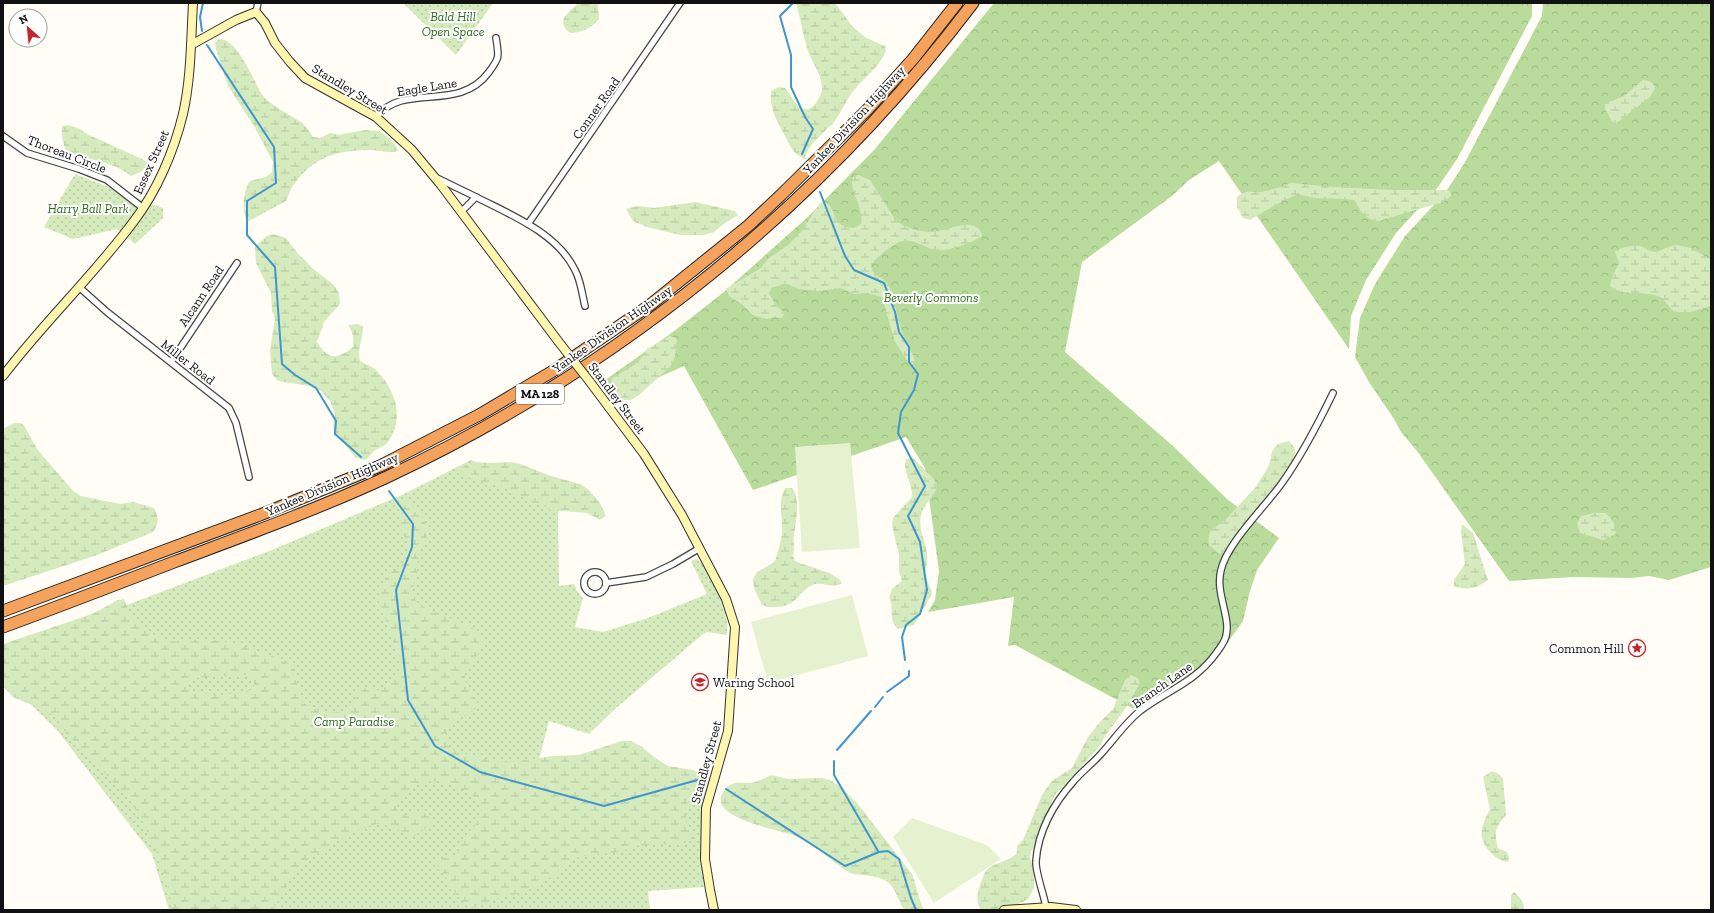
<svg xmlns="http://www.w3.org/2000/svg" width="1714" height="913" viewBox="0 0 1714 913" font-family="'Zilla Slab',serif">
<style>
.grass{fill:url(#grass-dots)}
.forest{fill:url(#forest-crowns)}
.wetland{fill:url(#wetland-marsh);fill-rule:evenodd}
.pitch{fill:#e6f2cf}
.lines{fill:none;stroke-linecap:round;stroke-linejoin:round}
.stream{stroke:#3f96cf;stroke-width:2}
.street-casing{stroke:#444;stroke-width:8}
.secondary-casing{stroke:#333;stroke-width:10}
.highway-casing{stroke:#222;stroke-width:13}
.street{stroke:#fff;stroke-width:5.5}
.secondary{stroke:#fff6b0;stroke-width:8}
.highway{stroke:#f5a25d;stroke-width:11}
.secondary-bridge-casing{stroke:#333;stroke-width:10;stroke-linecap:butt}
.secondary-bridge{stroke:#fff6b0;stroke-width:8}
.labels{text-anchor:middle;dominant-baseline:central;stroke-width:4;stroke-linejoin:round;paint-order:stroke}
.shield{fill:#fff;stroke:#585858;stroke-width:1}
.shield-label{font-size:12px;font-weight:bold;fill:#111}
.park-label{font-size:13px;font-style:italic;fill:#2f6b1f;stroke:#fff}
.street-label{font-size:13px;fill:#111;stroke:#fff}
.poi-label{font-size:13px;fill:#111;stroke:#fff;text-anchor:end}
</style>
<defs>
<pattern id="grass-dots" width="8" height="8" patternUnits="userSpaceOnUse"><rect width="8" height="8" fill="#d5ebbd"/><path d="M2 2h.1M6 6h.1" fill="none" stroke="#b6c8a1" stroke-width="1.8" stroke-linecap="round"/></pattern>
<pattern id="forest-crowns" width="20" height="18" patternUnits="userSpaceOnUse"><rect width="20" height="18" fill="#b9dc9c"/><path d="M2 6a3 3 0 1 1 6 0M12 15a3 3 0 1 1 6 0" fill="none" stroke="#9ebc85"/></pattern>
<pattern id="wetland-marsh" width="20" height="14" patternUnits="userSpaceOnUse"><rect width="20" height="14" fill="#d5ebbd"/><path d="M1 5h8M5 5V1M11 12h8M15 12V8" fill="none" stroke="#b6c8a1"/></pattern>
</defs>
<rect width="100%" height="100%" fill="#fffdf5"/>
<!-- grass -->
<g class="grass">
<polygon points="403,3 493,3 456,55"/>
<polygon points="75,174 163,208 163,218 135,244 117,229 73,239 44,227"/>
<path d="M471,460l92,37 -5,18 1,71 15,-2 3,7 6,7 -8,29 28,5 45,-14 59,-24 -16,-33 5,-2c12,3 30,50 31,63 1,5 0,9 0,13l-20,-3 -5,3 -86,73 -27,26 -40,-13 -17,66 177,-5 -6,20 -2,27 3,58 -56,4 2,19h-481l-17,-56 -95,-124 -54,-53v-25l269,-102 132,-56z"/>
</g>
<!-- forest -->
<g class="forest">
<polygon points="994,3 1532,3 1532,16 1457,159 1438,187 1396,233 1366,280 1351,316 1349,349 1219,161 1189,180 1172,196 1082,262 1065,352 1174,447 1227,499 1279,538 1257,570 1250,591 1243,621 1215,660 1134,709 1015,645 1008,646 1014,597 928,612 935,600 939,571 925,468 906,437 753,490 684,366 612,398 601,383 673,332 724,292 810,215 875,149"/>
<polygon points="1543,3 1711,3 1711,567 1669,580 1649,576 1632,578 1574,577 1509,581 1417,451 1401,432 1394,419 1369,382 1355,357 1360,318 1375,284 1405,236 1445,193 1464,164 1542,16"/>
</g>
<!-- wetland -->
<g class="wetland">
<path d="M578,3h21l-1,3 1,13c-8,9 -17,14 -29,14 -15,-13 -2,-19 8,-30z"/>
<path d="M796,3h39l17,23 14,12 19,8 1,5c-8,18 -20,24 -31,38 -9,10 -13,23 -22,34 -8,9 -27,23 -28,36 -12,-5 -15,-13 -20,-23 -8,-15 -16,-28 -14,-45l8,-4 6,1c9,11 17,32 31,15 3,-5 7,-11 6,-17 -1,-12 -10,-24 -14,-35 -5,-15 -7,-32 -12,-48z"/>
<path d="M219,39c18,-1 34,40 42,54 7,11 29,22 40,29 5,4 8,9 12,15l7,1 10,-5 8,2 27,-5 15,1c7,6 16,11 18,20 -9,3 -19,-1 -28,-1 -36,1 -56,6 -78,37 -3,4 -3,10 -6,14l-39,21c-5,-13 -4,-31 3,-41l16,-4 6,-5 1,-10 -19,-36 -26,-40 -12,-37 -1,-6z"/>
<polygon points="1643,80 1652,82 1655,88 1650,97 1614,125 1605,109 1605,104 1624,96"/>
<path d="M68,125l10,3 9,6 55,25 5,3v3l-6,7 -10,4c-18,-15 -43,-16 -64,-24 -4,-7 -6,-17 -5,-26z"/>
<path d="M858,175l12,5 26,41c10,7 24,11 36,11 13,0 46,-18 50,4 -11,7 -37,18 -50,13 -9,-3 -18,-10 -29,-8 -12,3 -23,15 -32,23 1,15 13,11 18,22 7,15 6,25 11,39 3,12 9,23 15,34l-2,5 -3,1 -15,-23 -13,-45 -15,-4 -13,1 -13,-6 -23,3 -18,-2 -14,-5 -15,4 -2,6 8,12 8,8 -4,4 -7,-1 -7,2 -14,-4 -10,-10 -14,-9 -3,-6 1,-2 34,-20 7,-9 20,-14 13,-13 19,-29 4,-2c15,9 6,26 30,27l7,-4c4,-15 -13,-34 -8,-47z"/>
<path d="M1291,183l42,4 60,3h55l4,5 -9,7 -65,19c-14,-2 -17,-10 -24,-21 -19,-3 -37,1 -55,-6 -18,6 -33,17 -49,26l-7,-2 -6,-11v-10c11,-8 11,-4 24,-5 11,-2 20,-5 30,-9z"/>
<polygon points="695,202 735,211 738,215 725,223 714,232 704,235 680,235 647,227 633,221 626,209 638,206 654,208"/>
<path d="M273,234l13,4 13,17 6,5 7,8 22,17 5,8 1,11 -16,18 -7,20c11,18 20,18 36,5 1,-9 0,-15 -5,-22l10,-1 5,3c0,12 -6,22 -3,34 5,3 11,5 16,9 19,19 30,49 11,73 -4,5 -11,5 -15,10 -2,2 -4,5 -6,7l-10,-2 -21,-25 -2,-7 2,-11 -5,-14 -9,-10 -12,-5 -31,-5 -6,-7 -2,-23 5,-33 -3,-7 -1,-18 -15,-30 -1,-16 12,-11z"/>
<path d="M1677,245l14,3 19,11 1,47 -25,7 -13,-2c-4,-4 -8,-11 -13,-14 -16,-7 -37,0 -50,-11l2,-9 7,-14 -4,-12c8,-4 20,-7 28,-4 4,2 8,5 12,5 7,-1 12,-6 22,-7z"/>
<polygon points="670,336 677,339 675,356 670,367 639,395 631,400 624,400 617,395 611,384 612,378 634,365 640,360 647,349"/>
<path d="M14,423h7l4,4 12,22 36,42 8,5 39,8 13,-2 21,6c5,10 5,15 -1,24l-56,23 -94,31v-157z"/>
<path d="M1289,441c4,4 7,8 6,14 -6,23 -51,73 -68,94l-8,5 -10,-9 -1,-8 3,-7 14,-10 30,-32 14,-22 3,-15 6,-7z"/>
<path d="M913,458l21,21 3,9c-5,10 -13,16 -16,27 -4,16 8,30 6,46 0,8 -3,9 0,18 1,5 4,9 5,15l-18,31 -15,4c-12,-8 -4,-20 -10,-32l3,-8 10,-8 -3,-10v-16l-7,-29 1,-8 19,-21c1,-14 -10,-24 -6,-38z"/>
<polygon points="475,462 492,463 511,462 520,464 551,476 580,484 588,489 600,503 606,516 600,520 587,513 550,510 542,504 532,502 495,483 487,483 457,474 458,469"/>
<path d="M785,488h7c9,12 4,33 2,47 -1,7 1,14 -1,21l2,5c12,6 42,11 47,22 -9,6 -18,-1 -27,1 -17,5 -16,23 -40,23 -5,0 -8,0 -13,-2 -4,-9 -16,-26 -3,-34 5,-3 11,-6 16,-10 3,-9 6,-19 7,-28 1,-16 -5,-30 3,-45z"/>
<path d="M404,498c7,2 9,7 13,12 7,8 14,21 9,31 -2,3 -5,5 -6,7 -3,10 -2,21 -4,31 -2,7 -7,12 -2,19 16,26 107,22 50,71 -1,13 9,25 12,39 -13,14 -23,5 -31,30l4,9 6,4 37,10 18,1 44,-6 25,-1 43,-14h9l10,5 13,11 14,9 25,4 16,9 1,5 -22,14c-1,13 -6,28 6,37l-1,5 -7,3 -51,3 -15,6 -39,4 -16,8 -5,4 -4,6 -25,15 -21,7 -16,3 -15,8 -9,1 -5,-3 -10,-12 -11,-19 -6,-7 -1,-5 7,-4 13,-3 6,-17 17,-18 3,-6c-2,-7 -5,-14 -11,-19 -12,-9 -35,-17 -50,-12 -11,4 -18,14 -25,23l1,5 3,6 12,-5 15,1 4,4c-1,11 -10,14 -19,19 -9,-3 -24,-11 -32,-12 -17,-1 -71,32 -83,45 -11,12 -15,29 -26,41h-100l-4,-24 -5,-12 -4,-15 -16,-37 -11,-19 -43,-47 -23,-23 -10,-15 -10,-7 -33,-14 -10,-11v-42l89,-30 26,-14 6,-1 7,19 10,9 17,10 19,5 23,-3 16,1 20,4 48,16 9,7 9,35c18,12 37,16 53,1l2,-13c10,-4 17,2 25,-1 7,-3 19,-19 20,-27l-4,-7c-4,-10 -7,-20 -10,-30 -5,-12 -12,-21 -8,-35 10,-34 47,-16 19,-64l3,-13 -3,-11zM233,675h12l7,3 2,6 -1,5c-20,8 -41,6 -61,3l-5,-7 3,-5c12,-4 29,-3 43,-5z"/>
<polygon points="1595,513 1606,513 1614,523 1616,534 1603,540 1580,533 1577,524 1581,516"/>
<path d="M1462,524l11,9 15,47c-10,8 -22,11 -34,6v-6l11,-16 -4,-32z"/>
<path d="M1131,675l7,3 2,5 -15,26 -22,30 -2,6 -47,51 -16,45 -7,10 -1,7 4,10v20l-6,11 -7,4 -23,7h-17c-4,-5 -4,-12 -3,-18 1,-5 3,-10 5,-15 5,-16 24,-13 34,-24v-7l6,-6 19,-45 4,-6 6,-8 20,-13 16,-31 12,-15 13,-13 12,-29z"/>
<path d="M1492,771l7,3 4,4 3,37c-11,13 -12,16 -8,33l9,4 2,5 -1,5c-8,-1 -10,-3 -16,-8 -16,-16 -11,-28 -2,-45l-7,-32z"/>
<path d="M771,775l17,4 33,-1 9,2 12,8 15,15 55,71c5,12 6,24 12,36h-19c-6,-6 -7,-15 -12,-22 -9,-15 -29,-11 -43,-15 -17,-10 -31,-25 -48,-34 -14,-9 -99,-19 -78,-48 7,-11 16,-8 27,-8 7,-1 14,-5 20,-8z"/>
<path d="M1514,892c6,5 10,10 10,18h-13v-15z"/>
</g>
<!-- pitch -->
<g class="pitch">
<polygon points="850,443 860,548 802,552 795,447"/>
<polygon points="852,595 868,656 768,683 751,622"/>
<polygon points="912,818 987,845 1001,859 934,903 893,837"/>
</g>
<g class="lines">
<!-- stream -->
<g class="stream">
<polyline points="793,3 780,16 791,55 791,87 805,117 813,129 802,154"/>
<polyline points="202,31 200,17 203,3"/>
<polyline points="207,45 274,147 276,183 247,201 247,235 275,267 282,364 295,375 316,388 336,421 335,434 361,457"/>
<polyline points="820,192 845,256 854,270 884,283 895,312 899,332 909,347 909,362 918,374 914,390 901,412 898,433 925,486 908,516 920,542 927,590 920,614 906,625 902,637 905,660"/>
<polyline points="389,491 413,524 412,547 396,590 408,700 435,746 480,772 604,806 701,779"/>
<polyline points="887,692 909,676 909,671"/>
<polyline points="875,707 883,697"/>
<polyline points="837,750 871,711"/>
<polyline points="834,761 834,775 878,851"/>
<polyline points="726,789 845,866 879,852 888,851 899,859 911,898 916,910"/>
</g>
<!-- street casing -->
<g class="street-casing">
<g id="street">
<polyline points="256,12 258,3"/>
<path d="M376,117c29,-36 82,-3 113,-45 11,-15 10,-15 7,-34"/>
<polyline points="3,136 27,153 79,169 107,180 143,208"/>
<polyline points="437,178 476,197"/>
<path d="M461,212l15,-15c35,18 81,36 99,73 6,11 7,24 10,36"/>
<polyline points="528,224 680,3"/>
<polyline points="79,287 107,312 229,408 236,423 249,477"/>
<polyline points="171,362 237,263"/>
<circle cx="595" cy="583" r="11"/>
<polyline points="606,583 646,577 673,564 700,548"/>
<path d="M1046,907c-2,-12 -11,-36 -10,-46 2,-30 18,-58 37,-79 8,-10 18,-17 27,-27 13,-14 25,-32 40,-44 28,-21 56,-29 77,-59 3,-4 8,-11 9,-16 5,-19 -11,-43 -5,-66 6,-27 44,-63 61,-87 20,-28 36,-59 51,-90"/>
</g>
</g>
<!-- secondary casing -->
<g class="secondary-casing">
<g id="secondary">
<polyline points="191,45 236,20 256,12 265,23 275,43 290,62 305,78 376,117 412,150 441,185 558,341"/>
<path d="M3,376c41,-54 91,-101 131,-155 23,-30 40,-70 49,-107 8,-35 8,-74 10,-111"/>
<polyline points="590,382 644,454 682,515 726,599 735,627 728,731 706,808 705,859 710,890 714,910"/>
<polyline points="1004,910 1051,907 1076,910"/>
</g>
</g>
<!-- highway casing -->
<g class="highway-casing">
<g id="highway">
<polyline points="3,611 260,515 380,466 479,415 553,371 650,305 748,226 781,195 867,110 913,59 957,3"/>
<path d="M3,627c57,-21 114,-43 171,-65 72,-27 144,-53 213,-85 231,-108 433,-272 586,-474"/>
</g>
</g>
<!-- street -->
<use href="#street" class="street"/>
<!-- secondary -->
<use href="#secondary" class="secondary"/>
<!-- highway -->
<use href="#highway" class="highway"/>
<!-- secondary-bridge casing -->
<g class="secondary-bridge-casing">
<polyline id="secondary-bridge" points="558,341 590,382"/>
</g>
<!-- secondary-bridge -->
<use href="#secondary-bridge" class="secondary-bridge"/>
</g>
<!-- icons -->
<defs>
<g id="sight-ring" transform="scale(0.9)"><circle r="9.5" fill="#fff" stroke="#c4262e" stroke-width="1.5"/><path d="M0-6L1.8-2.2L6-1.7L2.9 1.2L3.7 5.4L0 3.3L-3.7 5.4L-2.9 1.2L-6-1.7L-1.8-2.2Z" fill="#c4262e"/></g>
<g id="school-ring" transform="scale(0.9)"><circle r="9.5" fill="#fff" stroke="#c4262e" stroke-width="1.5"/><path d="M0-5L7-2L0 1L-7-2ZM-4 1L0 2.5L4 1V4Q0 6-4 4Z" fill="#c4262e"/></g>
</defs>
<g fill-rule="evenodd">
<use href="#sight-ring" x="1637" y="648"/>
<use href="#school-ring" x="700" y="682"/>
</g>
<g class="labels">
<!-- shield labels -->
<rect class="shield" x="516" y="384" width="48" height="20" rx="3"/>
<g class="shield-label">
<text x="540" y="394">MA 128</text>
</g>
<!-- park labels -->
<g class="park-label">
<text x="453" y="16">Bald Hill<tspan x="453" dy="15">Open Space</tspan></text>
<text x="88" y="208">Harry Ball Park</text>
<text x="931" y="297">Beverly Commons</text>
<text x="354" y="721">Camp Paradise</text>
</g>
<!-- street labels -->
<g class="street-label">
<text transform="translate(427 87) rotate(-9)">Eagle Lane</text>
<text transform="translate(350 89) rotate(31)">Standley Street</text>
<text transform="translate(596 108) rotate(-55)">Conner Road</text>
<text transform="translate(854 120) rotate(-47)">Yankee Division Highway</text>
<text transform="translate(67 154) rotate(21)">Thoreau Circle</text>
<text transform="translate(151 162) rotate(-66)">Essex Street</text>
<text transform="translate(201 296) rotate(-56)">Alcann Road</text>
<text transform="translate(612 329) rotate(-35)">Yankee Division Highway</text>
<text transform="translate(188 362) rotate(38)">Miller Road</text>
<text transform="translate(617 398) rotate(53)">Standley Street</text>
<text transform="translate(332 484) rotate(-23)">Yankee Division Highway</text>
<text transform="translate(1162 685) rotate(-35)">Branch Lane</text>
<text transform="translate(706 762) rotate(-75)">Standley Street</text>
</g>
<!-- poi labels -->
<g class="poi-label">
<text x="1624" y="648">Common Hill</text>
<text x="713" y="682" text-anchor="start">Waring School</text>
</g>
</g>
<!-- border -->
<rect width="1714" height="913" fill="none" stroke="#111111" stroke-width="8"/>
<!-- north arrow -->
<g transform="translate(28 28) rotate(333)"><circle r="19" fill="#ffffff" stroke="#a0a0a0"/>
<path d="M0-3L7 15L0 10L-7 15Z" fill="#c4262e"/>
<text y="-6" font-size="11" font-weight="bold" text-anchor="middle" fill="#111111">N</text>
</g>
</svg>
